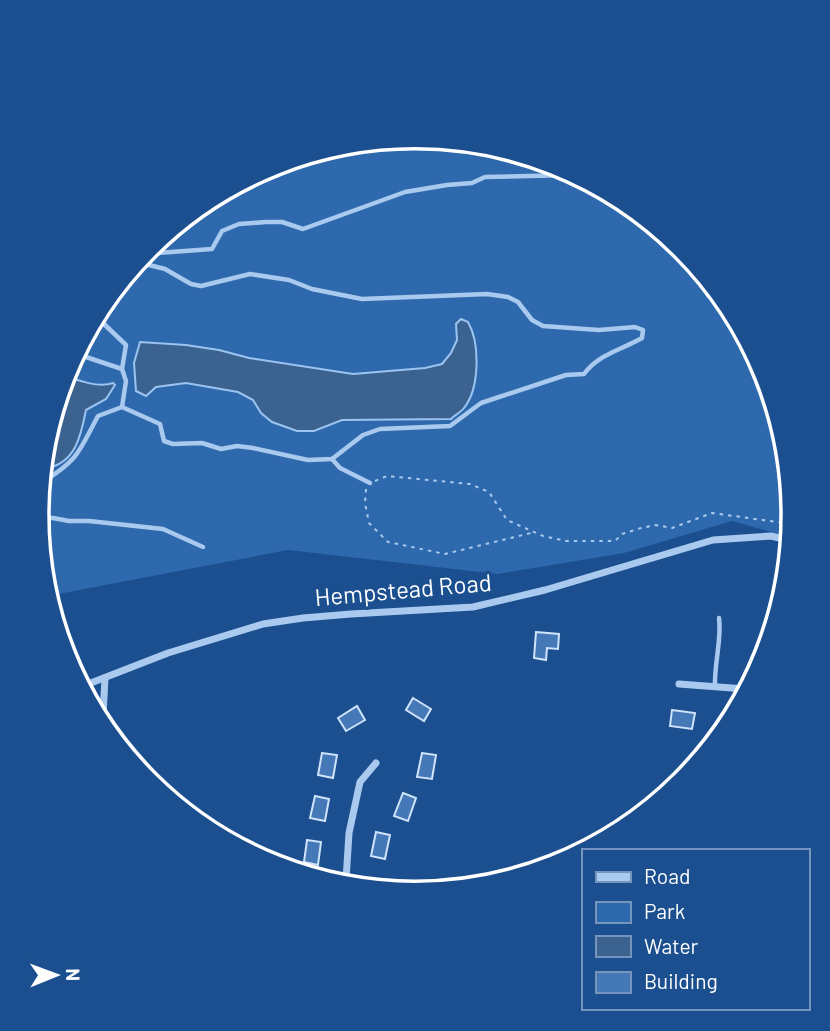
<svg xmlns="http://www.w3.org/2000/svg" width="830" height="1031" viewBox="0 0 830 1031" font-family="Barlow,sans-serif">
<style>
.green{fill:#2e69ad}
.water{fill:#3c6290;stroke:#9cc4f0;stroke-width:2}
.building{fill:#4478b7;stroke:#cfe3fa;stroke-width:2}
.lines{fill:none;stroke-linecap:round;stroke-linejoin:round}
.path{stroke:#a9c9ee;stroke-width:2;stroke-dasharray:3.5 5;stroke-linecap:butt}
.service{stroke:#a9c9ee;stroke-width:4.5}
.minor{stroke:#a9c9ee;stroke-width:7}
.labels{text-anchor:middle;dominant-baseline:central;stroke-width:7;stroke-linejoin:round;paint-order:stroke}
.street-label{font-size:24px;fill:#fff;stroke:#1b4f8f}
.rim{fill:none;stroke:#fff;stroke-width:3.5}
</style>
<rect width="100%" height="100%" fill="#1b4f8f"/>
<!-- green -->
<polygon class="green" points="415,137 560,166 683,248 765,371 793,516 789,537 732,521 624,553 498,574 288,550 53,595 37,515 66,370 148,248 271,166"/>
<!-- water -->
<g class="water">
<path d="M461,319l7,3c12,21 12,66 -4,86 -3,4 -9,7 -13,11l-109,1 -28,11h-17l-25,-9 -11,-9 -8,-13 -15,-8 -52,-9 -30,4 -10,9 -10,-5 -2,-28 6,-21 46,3 33,5 30,8 104,16 72,-6 17,-4 9,-11 6,-13 -1,-16z"/>
<path d="M65,375c13,6 34,13 48,8l2,2 -9,14 -20,11c-5,26 -11,54 -40,58z"/>
</g>
<!-- building -->
<g class="building">
<polygon points="536,632 559,634 558,649 547,648 546,660 534,658"/>
<polygon points="413,698 431,709 424,721 406,710"/>
<polygon points="357,706 365,720 346,731 338,718"/>
<polygon points="672,710 695,713 692,729 670,726"/>
<polygon points="322,753 337,755 333,778 318,775"/>
<polygon points="422,753 436,755 432,779 417,777"/>
<polygon points="403,793 416,798 408,821 394,816"/>
<polygon points="315,796 329,799 325,821 310,818"/>
<polygon points="376,832 390,835 385,859 371,856"/>
<polygon points="307,840 321,842 318,865 304,862"/>
<polygon points="368,880 393,881 393,889 368,885"/>
</g>
<g class="lines">
<!-- path -->
<g class="path">
<polyline points="375,481 387,476 470,484 489,492 507,520 543,536 566,541 615,541 622,534 641,528 656,525 672,528 712,513 792,524"/>
<polyline points="366,489 365,503 369,523 388,542 445,554 531,533"/>
</g>
<!-- service -->
<g class="service">
<polyline points="144,254 212,249 222,231 239,224 266,222 282,222 303,229 405,192 447,185 472,183 485,177 573,175"/>
<polyline points="708,287 706,289 708,295 717,300"/>
<path d="M102,317l2,7 22,21 -4,24 4,12 -4,26 38,17 4,17 9,3 29,-1 19,6 16,-3 16,2 55,12 24,-1 31,-24 17,-6 70,-3 31,-23 85,-28 18,-1c15,-20 37,-24 58,-36l1,-8 -8,-3 -36,3 -56,-4 -11,-6 -14,-18 -10,-5 -21,-3 -125,5 -50,-10 -23,-9 -39,-6 -49,12 -10,-2 -26,-15 -20,-5 -4,-6"/>
<polyline points="77,354 122,369"/>
<polyline points="332,459 340,468 370,483"/>
<path d="M43,482c37,-24 35,-29 55,-66l24,-9"/>
<polyline points="37,518 53,518 69,521 89,521 163,529 203,547"/>
<path d="M715,687c-1,-24 7,-47 4,-69"/>
</g>
<!-- minor -->
<g class="minor">
<polyline points="679,684 745,689"/>
<polyline points="83,686 168,653 263,624 303,618 351,614 473,607 545,590 713,540 771,536 788,540"/>
<polyline points="103,716 105,678"/>
<polyline points="346,880 349,833 360,782 376,763"/>
</g>
</g>
<g class="labels">
<!-- street labels -->
<g class="street-label">
<text transform="translate(403 589) rotate(-5)">Hempstead Road</text>
</g>
</g>
<!-- crop -->
<path d="M0 0H830V1031H0ZM49 515a366 366 0 1 1 732 0a366 366 0 1 1-732 0Z" fill="#1b4f8f" fill-rule="evenodd"/>
<path class="rim" d="M49 515a366 366 0 1 1 732 0a366 366 0 1 1-732 0Z"/>
<!-- legend -->
<rect x="582" y="849" width="228" height="161" fill="#1b4f8f" stroke="#7695bc" stroke-width="2"/>
<rect x="596" y="872" width="35" height="10" fill="#a9c9ee" stroke="#7695bc" stroke-width="2"/>
<text x="644" y="884" font-size="21" fill="#ffffff">Road</text>
<rect x="596" y="902" width="35" height="21" fill="#2e69ad" stroke="#7695bc" stroke-width="2"/>
<text x="644" y="919" font-size="21" fill="#ffffff">Park</text>
<rect x="596" y="936" width="35" height="21" fill="#3c6290" stroke="#7695bc" stroke-width="2"/>
<text x="644" y="954" font-size="21" fill="#ffffff">Water</text>
<rect x="596" y="972" width="35" height="21" fill="#4478b7" stroke="#7695bc" stroke-width="2"/>
<text x="644" y="989" font-size="21" fill="#ffffff">Building</text>
<!-- north arrow -->
<g transform="translate(56 975) rotate(89)" stroke="#1b4f8f" stroke-width="5" paint-order="stroke">
<path d="M0-5L12 26L0 18L-12 26Z" fill="#ffffff"/>
<text y="-10" font-size="19" font-weight="bold" text-anchor="middle" fill="#ffffff">N</text>
</g>
</svg>
